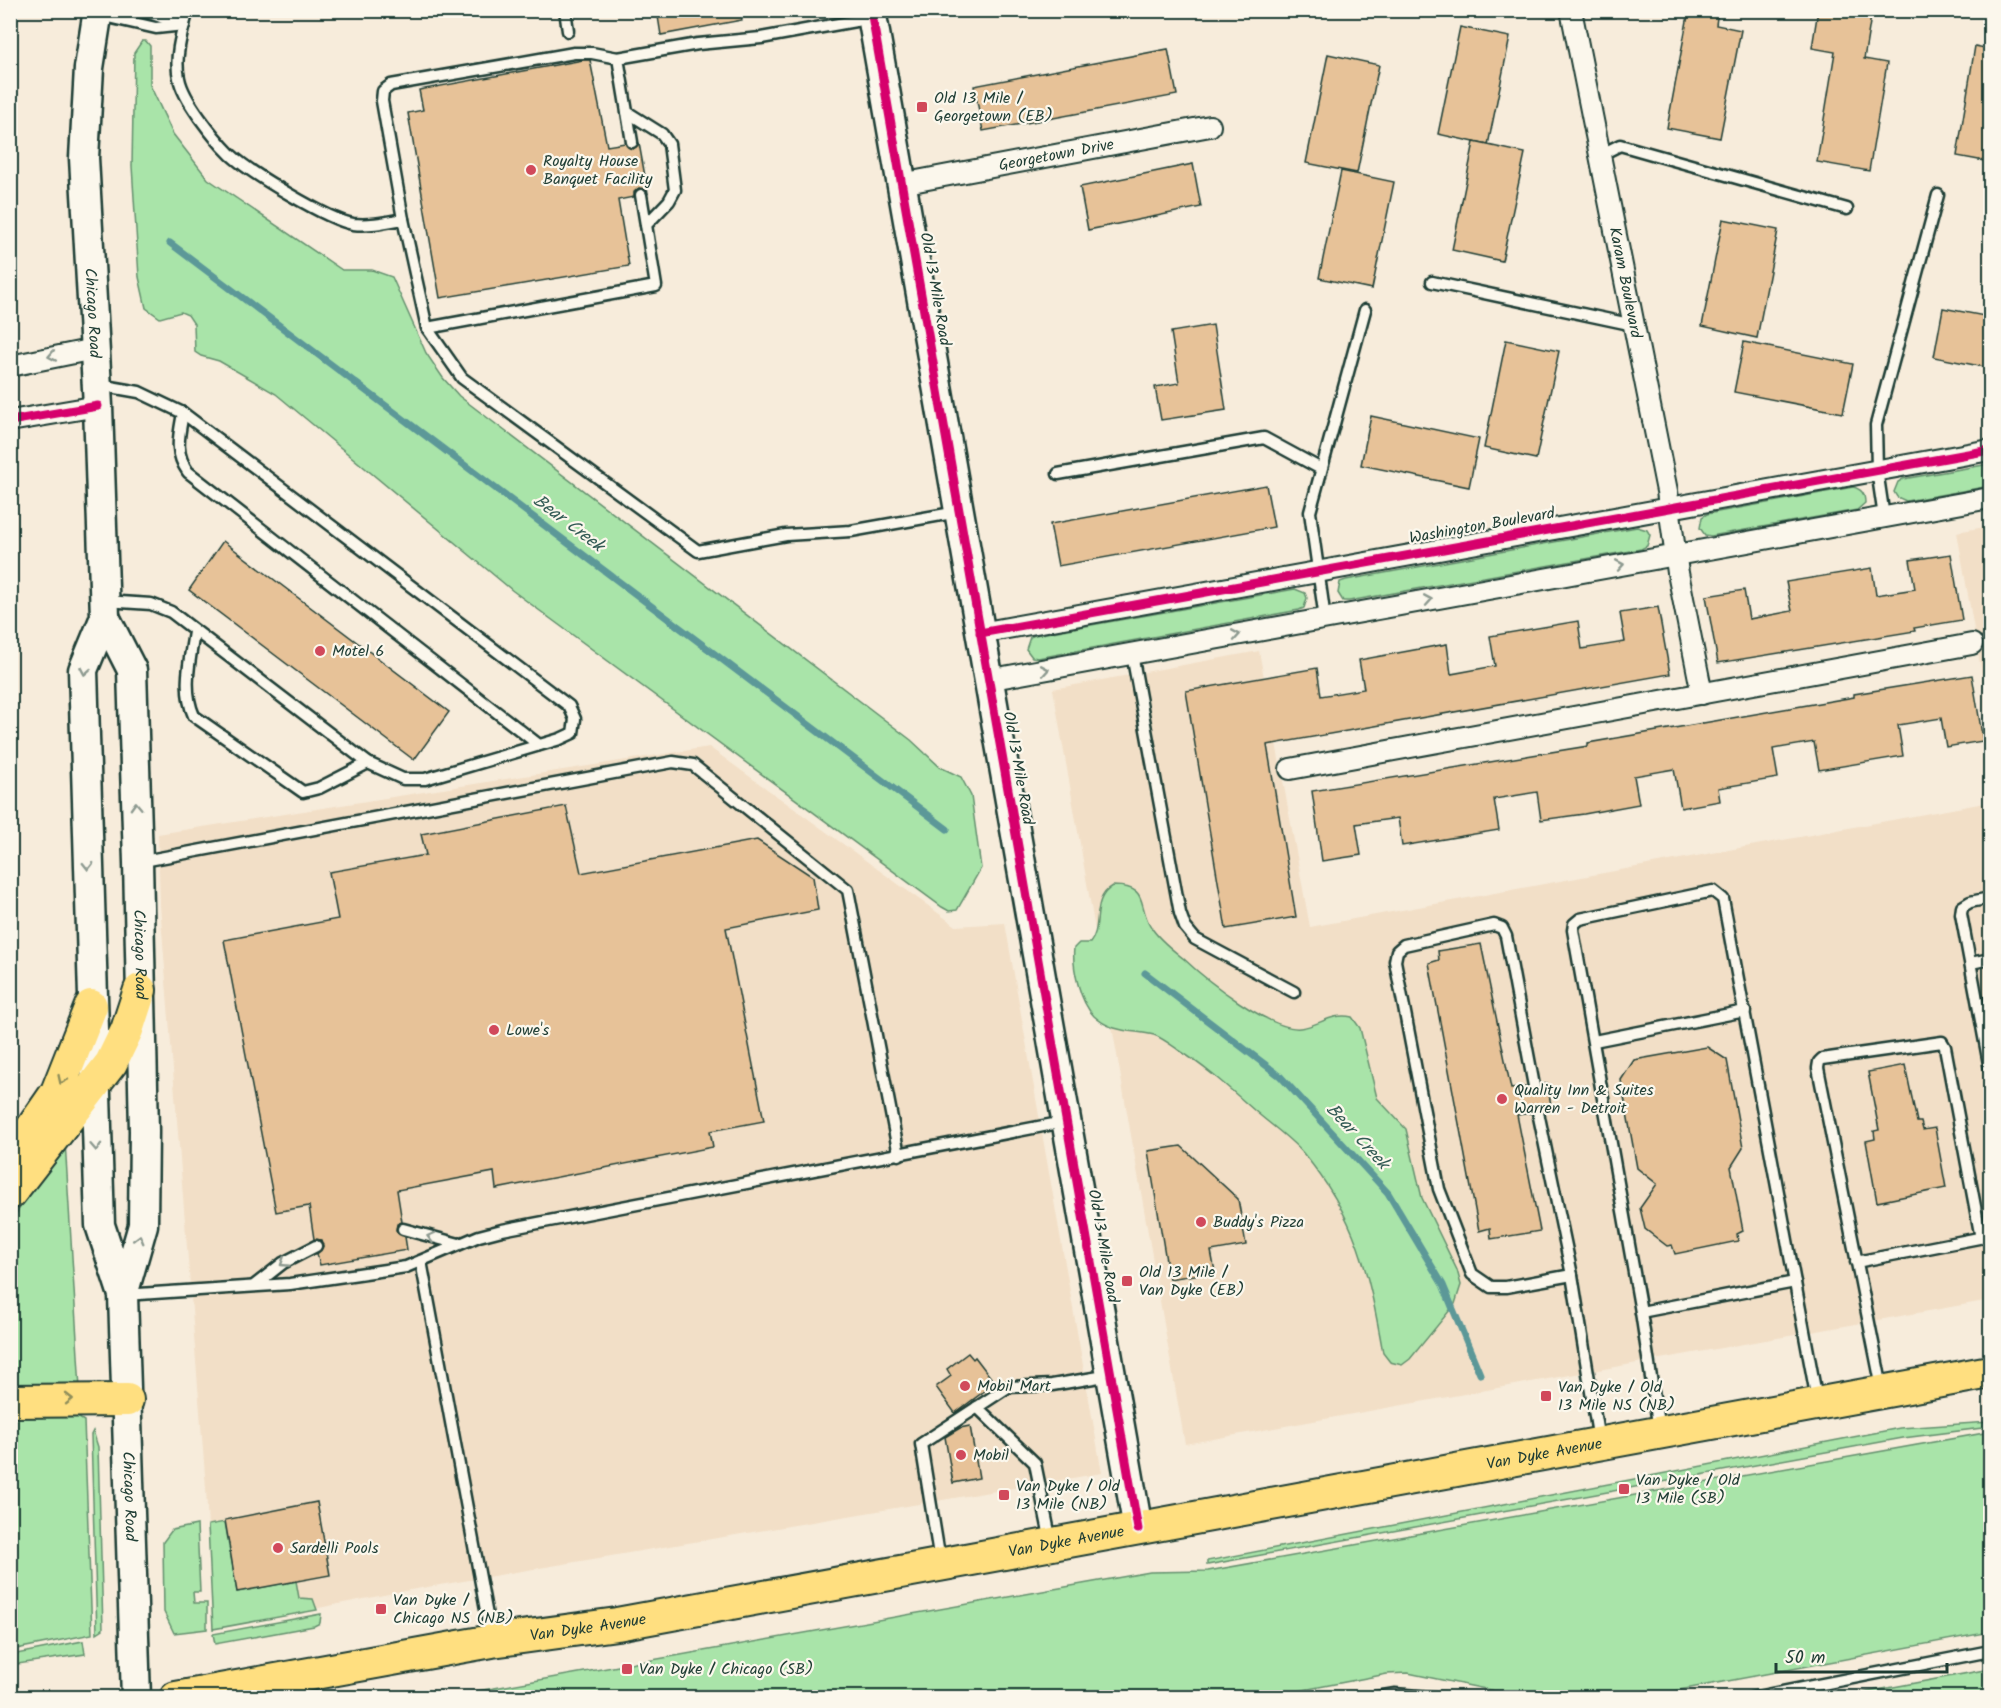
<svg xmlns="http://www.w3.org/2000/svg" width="2001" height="1708" viewBox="0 0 2001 1708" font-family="Kalam,sans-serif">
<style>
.built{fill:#f2dfc7}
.green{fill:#a9e4a9;stroke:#64906e;stroke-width:1.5}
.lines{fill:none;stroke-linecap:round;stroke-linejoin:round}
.stream{stroke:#5b9898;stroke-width:7}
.building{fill:#e7c298;stroke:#1f3d34;stroke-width:1.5}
.lane-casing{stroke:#1f3d34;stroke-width:15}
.street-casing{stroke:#1f3d34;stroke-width:24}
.secondary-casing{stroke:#1f3d34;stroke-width:33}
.primary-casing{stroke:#1f3d34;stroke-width:36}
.lane{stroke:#fbf7ec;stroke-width:10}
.street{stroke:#fbf7ec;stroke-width:20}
.secondary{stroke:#fbf7ec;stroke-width:28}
.primary{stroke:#ffdf80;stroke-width:32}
.cycleway-casing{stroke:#fbf7ec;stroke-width:13}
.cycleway{stroke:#d6006c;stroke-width:9}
.oneway{stroke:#8d9a90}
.oneway2{stroke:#8f8e5a}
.poi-dot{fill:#d1495b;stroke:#fbf7ec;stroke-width:2}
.labels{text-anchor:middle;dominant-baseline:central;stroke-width:4.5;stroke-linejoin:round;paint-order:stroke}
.poi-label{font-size:16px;fill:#1f3d34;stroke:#fbf7ec;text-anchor:start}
.street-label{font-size:16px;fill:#1f3d34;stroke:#fbf7ec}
.water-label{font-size:18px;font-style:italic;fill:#335b55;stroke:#fbf7ec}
</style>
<rect width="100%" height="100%" fill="#f7ecdb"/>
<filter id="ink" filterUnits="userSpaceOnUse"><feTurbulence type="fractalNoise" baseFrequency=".0167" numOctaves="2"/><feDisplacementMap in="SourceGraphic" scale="12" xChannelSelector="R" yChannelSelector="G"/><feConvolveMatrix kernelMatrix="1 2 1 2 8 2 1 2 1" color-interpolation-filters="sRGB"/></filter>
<g filter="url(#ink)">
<!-- built -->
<g class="built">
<polygon points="1990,526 1990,721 1957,532"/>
<polygon points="1259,651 1310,927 1990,802 1990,1300 1185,1444 1053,689"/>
<polygon points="709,747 956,926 1005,923 1102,1473 404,1591 213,1629 206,1488 160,905 158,834"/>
</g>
<!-- green -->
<g class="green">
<polygon points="142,41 146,41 150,46 150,85 173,134 208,179 342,270 372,270 392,277 426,353 443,378 459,396 911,740 940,767 961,777 971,796 981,868 957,910 949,911 942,907 513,591 276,394 219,361 201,356 195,352 194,324 188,315 181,312 160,318 146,308 139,277 132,166 134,53"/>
<polygon points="1990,464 1990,486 1906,501 1897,497 1894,492 1898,482 1903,479"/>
<path d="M1853,487c8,2 12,6 12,16l-8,7 -146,26 -6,-1 -5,-7 2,-11 5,-3z"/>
<polygon points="1637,527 1647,530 1650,535 1647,546 1641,549 1349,601 1343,601 1338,593 1340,582 1346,580"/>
<polygon points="1295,589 1305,593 1307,598 1304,608 1299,610 1038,658 1032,657 1026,649 1030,637 1035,635"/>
<path d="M1113,886c37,0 24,19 38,41 8,13 22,23 33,32 22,21 87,72 116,69 19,-2 32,-16 52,-11l8,11 17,70 29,31 16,69 35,72 4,15 -6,19 -45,55 -8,6 -12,-3 -7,-9c-14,-80 -26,-136 -80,-200 -13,-15 -32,-28 -48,-42 -25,-22 -49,-44 -78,-62 -7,-5 -15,-11 -23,-14 -22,-5 -42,-2 -60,-19 -14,-14 -22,-48 -20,-68l5,-5h11c13,-15 0,-44 23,-57z"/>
<polygon points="65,1141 80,1389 11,1391 11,1221"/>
<polygon points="10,1412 71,1413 84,1421 92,1634 11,1650"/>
<polygon points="1990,1422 1990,1427 1903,1438 1207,1565 1207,1561 1900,1428"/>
<polygon points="93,1431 98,1447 103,1629 97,1633 91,1435"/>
<polygon points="1990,1432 1990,1632 1642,1697 1524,1697 1408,1673 1387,1674 1298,1691 1236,1698 443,1697 1150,1572 1208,1571"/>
<polygon points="225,1522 237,1592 296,1581 299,1598 313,1599 317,1610 213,1629 208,1525"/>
<polygon points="197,1525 200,1592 193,1592 194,1603 207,1603 207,1629 174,1633 164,1612 163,1542 172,1530"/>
<polygon points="321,1614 320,1623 314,1626 215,1644 213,1634"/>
<polygon points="83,1641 85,1654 11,1665 11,1655"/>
<polygon points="1990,1669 1990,1697 1840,1697"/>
</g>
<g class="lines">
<!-- stream -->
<g class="stream">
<polyline points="170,243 947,829"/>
<polyline points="1145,973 1280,1076 1388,1193 1443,1285 1480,1374"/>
</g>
</g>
<!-- building -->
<g class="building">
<polygon points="657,10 741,10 742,20 661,35"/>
<polygon points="1689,10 1718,10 1716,25 1741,30 1720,138 1667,128"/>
<polygon points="1818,10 1872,10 1864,59 1887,63 1869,171 1817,162 1835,52 1812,48"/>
<polygon points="1460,27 1510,37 1488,145 1438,134"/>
<polygon points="1975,46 1990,49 1990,162 1957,156"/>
<polygon points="1168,49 1177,95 983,131 974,86"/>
<polygon points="1328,54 1379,65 1357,173 1306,163"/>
<polygon points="583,60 590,60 607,146 625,143 633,149 639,143 648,193 639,188 634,192 634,197 618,200 629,266 440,298 408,113 423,110 419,90"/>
<polygon points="1474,142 1525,153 1502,261 1452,250"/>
<polygon points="1193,164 1201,207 1088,230 1080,187"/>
<polygon points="1341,171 1394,182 1372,289 1319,278"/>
<polygon points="1723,219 1778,230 1757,338 1702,326"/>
<polygon points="1943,308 1990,317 1990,368 1934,357"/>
<polygon points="1213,325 1226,410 1161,420 1155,387 1179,383 1171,332"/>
<polygon points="1506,340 1559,351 1536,459 1484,448"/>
<polygon points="1744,342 1853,364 1843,413 1734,392"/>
<polygon points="1371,416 1479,439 1469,487 1361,465"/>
<polygon points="1266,485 1274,527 1058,566 1050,524"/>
<polygon points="223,541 449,712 414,760 189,590"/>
<polygon points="1951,554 1962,620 1914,628 1915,631 1718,663 1706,596 1744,590 1749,619 1792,611 1786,582 1872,568 1876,595 1915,589 1910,560"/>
<polygon points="1658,607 1670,674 1267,745 1296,917 1226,929 1186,691 1317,668 1321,696 1364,689 1359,660 1447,644 1451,674 1495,666 1490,636 1578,621 1582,649 1625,642 1620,613"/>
<polygon points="1972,675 1983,741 1946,747 1941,718 1898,725 1903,756 1819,770 1814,742 1773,749 1778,778 1718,788 1720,801 1681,808 1674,769 1634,776 1639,804 1584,814 1541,820 1537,792 1494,799 1499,830 1444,839 1402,846 1398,818 1356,824 1361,855 1322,861 1312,791 1588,746 1588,743 1854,697 1854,694"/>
<polygon points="566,806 581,873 757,840 813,877 818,910 726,928 764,1121 710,1131 713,1147 496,1189 494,1172 397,1190 402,1222 397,1224 396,1230 405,1237 407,1250 320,1265 317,1254 323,1246 321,1240 314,1239 309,1206 276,1212 224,940 338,919 329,872 426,855 421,834"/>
<polygon points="1481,944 1511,1089 1527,1087 1535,1093 1539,1091 1541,1084 1547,1084 1552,1110 1545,1111 1537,1105 1533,1107 1531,1113 1517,1115 1540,1231 1491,1239 1490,1228 1479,1231 1429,963 1439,960 1438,951"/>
<polygon points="1707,1047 1727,1060 1743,1148 1731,1167 1743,1231 1737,1234 1738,1241 1675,1254 1672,1245 1667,1246 1645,1229 1640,1208 1657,1184 1637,1168 1621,1080 1634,1060"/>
<polygon points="1905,1065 1917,1122 1921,1122 1923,1130 1935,1128 1946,1188 1877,1202 1866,1141 1875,1139 1874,1131 1879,1130 1868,1072"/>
<polygon points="1181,1146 1238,1199 1246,1245 1211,1251 1215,1272 1169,1279 1148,1151"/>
<polygon points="968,1353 973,1359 975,1357 995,1383 955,1413 936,1387 951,1376 947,1369"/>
<polygon points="970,1426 979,1478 953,1483 945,1437 960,1428"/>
<polygon points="317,1502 330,1575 237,1592 225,1520"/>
</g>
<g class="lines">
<!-- lane casing -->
<g class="lane-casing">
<g id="lane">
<polyline points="141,10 181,24"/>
<path d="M188,10c-6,22 -14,47 -9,68 4,22 35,60 51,76 19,18 98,66 123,70 17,2 34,-2 50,-5l24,109 35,50 236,173 88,-16 65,-4 107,-19"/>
<polyline points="565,10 568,31"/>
<polyline points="99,15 156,28 184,25"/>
<polyline points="627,112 632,142"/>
<polyline points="1600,155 1620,145 1847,209"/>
<polyline points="641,195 646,225"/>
<polyline points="403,219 382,101 383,91 391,85 574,53 592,53 618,58 698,44 761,38 872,18"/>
<polyline points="1432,282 1634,325"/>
<polyline points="427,328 656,286 646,225 669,201 675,190 669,144 662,134 627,112 618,58"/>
<polyline points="99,385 139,392 183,413 569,706 575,719 573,733 560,739 425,779 403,779 368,763 171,612 151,604 105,601"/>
<path d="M183,413c-4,23 -9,39 5,59l351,273"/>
<polyline points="1058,474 1264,438 1321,469"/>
<polyline points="1884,517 1877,470 1876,425 1938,195"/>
<polyline points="1325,619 1310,512 1365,310"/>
<path d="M194,632c-4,28 -12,58 0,84l109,76 16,-4 49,-25"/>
<polyline points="1132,654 1180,913 1185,927 1195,939 1294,992"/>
<polyline points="138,862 673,762 693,765 848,890 899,1155"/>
<polyline points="1990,898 1970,902 1962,907 1961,914 1990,1069"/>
<polyline points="1971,963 1990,959"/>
<polyline points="1594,1041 1745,1011"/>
<polyline points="1534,1086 1506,936 1502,928 1494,925 1404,945 1397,951 1395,961 1439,1189 1472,1274 1491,1287 1506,1287 1572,1275"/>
<polyline points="1538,1112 1572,1275 1599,1441"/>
<polyline points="403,1229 459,1244"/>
<polyline points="421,1261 491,1637"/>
<polyline points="1856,1262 1979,1238 1980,1233 1945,1047 1942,1042 1822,1059 1819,1062 1818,1068 1882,1388"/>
<polyline points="255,1285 283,1263 316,1246"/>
<polyline points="124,1295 290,1284 406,1267 479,1236 502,1230 1064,1122"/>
<polyline points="1641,1312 1795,1282"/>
<polyline points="977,1407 1035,1463 1051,1542"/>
<polyline points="1659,1430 1641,1312 1573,930 1574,924 1580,919 1713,891 1723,899 1817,1400"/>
<polyline points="940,1561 921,1444 1008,1387 1052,1385 1111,1375"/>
<polyline points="1371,1698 1395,1694 1443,1698"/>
<polyline points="1751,1698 1990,1651"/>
</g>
</g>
<!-- street casing -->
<g class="street-casing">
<g id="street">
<path id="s1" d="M1571,10l96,481 11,82 24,121"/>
<path id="s2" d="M901,184l309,-58"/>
<polyline points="10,366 94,349"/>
<polyline points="10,421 98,406"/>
<polyline points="980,633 1990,450"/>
<polyline points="987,680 1990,498"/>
<polyline points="1290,769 1972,644"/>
</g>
</g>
<!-- secondary casing -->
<g class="secondary-casing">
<g id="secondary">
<path id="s3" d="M98,10l-9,58 -5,90 14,248 7,211 -22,53 17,555 23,70 13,403"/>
<polyline points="871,10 1138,1529"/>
<path id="s4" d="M105,617l27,53 6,192 6,269 -1,94 -20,70"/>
</g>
</g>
<!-- primary casing -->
<g class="primary-casing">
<g id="primary">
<polyline points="10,1160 57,1092 91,1006"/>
<polyline points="10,1193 111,1063 127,1030 140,990"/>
<polyline points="10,1401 127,1400"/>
<path id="s5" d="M176,1698l316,-57 125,-17 1373,-252"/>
</g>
</g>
<!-- lane -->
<use href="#lane" class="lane"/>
<!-- street -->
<use href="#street" class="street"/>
<!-- secondary -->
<use href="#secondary" class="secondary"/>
<!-- primary -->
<use href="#primary" class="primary"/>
<!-- cycleway casing -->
<g class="cycleway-casing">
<g id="cycleway">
<polyline points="871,10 1138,1529"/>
<polyline points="10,421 98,406"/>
<polyline points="980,633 1990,450"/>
</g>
</g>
<!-- cycleway -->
<use href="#cycleway" class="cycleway"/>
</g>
<!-- one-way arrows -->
<defs><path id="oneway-chevron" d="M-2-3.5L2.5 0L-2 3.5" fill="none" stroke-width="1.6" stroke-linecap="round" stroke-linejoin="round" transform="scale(1.5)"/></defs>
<g class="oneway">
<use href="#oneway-chevron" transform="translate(52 356) rotate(169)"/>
<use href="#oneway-chevron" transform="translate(1620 565) rotate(-10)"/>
<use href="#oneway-chevron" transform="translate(1428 600) rotate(-10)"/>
<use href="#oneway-chevron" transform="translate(1236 635) rotate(-10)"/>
<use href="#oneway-chevron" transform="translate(1045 670) rotate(-10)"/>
<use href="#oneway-chevron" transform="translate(85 671) rotate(100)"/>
<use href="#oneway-chevron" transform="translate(136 806) rotate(-92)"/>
<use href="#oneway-chevron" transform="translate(88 866) rotate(89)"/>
<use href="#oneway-chevron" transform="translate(96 1147) rotate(87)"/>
<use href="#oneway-chevron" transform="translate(431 1237) rotate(-165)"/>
<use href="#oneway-chevron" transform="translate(139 1239) rotate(-75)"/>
<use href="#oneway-chevron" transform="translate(284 1263) rotate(147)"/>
</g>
<g class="oneway2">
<use href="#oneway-chevron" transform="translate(62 1080) rotate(115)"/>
<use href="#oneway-chevron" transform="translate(69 1399)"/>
</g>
</g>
<!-- markers -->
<g class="poi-dot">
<rect x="916" y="101" width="12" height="12" rx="3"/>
<circle cx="531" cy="170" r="6"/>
<circle cx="320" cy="651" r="6"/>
<circle cx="494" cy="1030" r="6"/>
<circle cx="1502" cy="1099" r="6"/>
<circle cx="1201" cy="1222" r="6"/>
<rect x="1121" y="1275" width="12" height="12" rx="3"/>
<circle cx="965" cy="1386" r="6"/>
<rect x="1540" y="1390" width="12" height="12" rx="3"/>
<circle cx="961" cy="1455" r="6"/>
<rect x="1618" y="1483" width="12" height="12" rx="3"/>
<rect x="998" y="1489" width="12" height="12" rx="3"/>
<circle cx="278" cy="1548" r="6"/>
<rect x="375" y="1603" width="12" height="12" rx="3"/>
<rect x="621" y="1663" width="12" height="12" rx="3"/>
</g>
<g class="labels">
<!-- poi labels -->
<g class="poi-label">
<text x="934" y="98">Old 13 Mile /<tspan x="934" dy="18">Georgetown (EB)</tspan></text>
<text x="543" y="161">Royalty House<tspan x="543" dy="18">Banquet Facility</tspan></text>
<text x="332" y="651">Motel 6</text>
<text x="506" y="1030">Lowe's</text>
<text x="1514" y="1090">Quality Inn &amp; Suites<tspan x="1514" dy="18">Warren - Detroit</tspan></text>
<text x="1213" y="1222">Buddy's Pizza</text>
<text x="1139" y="1272">Old 13 Mile /<tspan x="1139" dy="18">Van Dyke (EB)</tspan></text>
<text x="977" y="1386">Mobil Mart</text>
<text x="1558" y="1387">Van Dyke / Old<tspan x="1558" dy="18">13 Mile NS (NB)</tspan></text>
<text x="973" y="1455">Mobil</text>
<text x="1636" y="1480">Van Dyke / Old<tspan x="1636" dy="18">13 Mile (SB)</tspan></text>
<text x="1016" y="1486">Van Dyke / Old<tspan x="1016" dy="18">13 Mile (NB)</tspan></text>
<text x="290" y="1548">Sardelli Pools</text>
<text x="393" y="1600">Van Dyke /<tspan x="393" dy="18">Chicago NS (NB)</tspan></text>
<text x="639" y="1669">Van Dyke / Chicago (SB)</text>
</g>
<!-- street labels -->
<g class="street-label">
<text stroke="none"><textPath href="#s2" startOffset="158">Georgetown Drive</textPath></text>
<text stroke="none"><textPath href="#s1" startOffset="278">Karam Boulevard</textPath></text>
<text transform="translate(935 289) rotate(80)">Old 13 Mile Road</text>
<text stroke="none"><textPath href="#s3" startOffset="304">Chicago Road</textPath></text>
<text transform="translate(1482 526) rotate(-10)">Washington Boulevard</text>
<text transform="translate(1018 768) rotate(80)">Old 13 Mile Road</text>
<text stroke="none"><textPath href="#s4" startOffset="344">Chicago Road</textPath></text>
<text transform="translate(1103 1246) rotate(80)">Old 13 Mile Road</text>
<text stroke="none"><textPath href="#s5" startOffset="1390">Van Dyke Avenue</textPath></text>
<text stroke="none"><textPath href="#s3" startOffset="1496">Chicago Road</textPath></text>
<text stroke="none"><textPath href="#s5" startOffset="904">Van Dyke Avenue</textPath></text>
<text stroke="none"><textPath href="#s5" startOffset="418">Van Dyke Avenue</textPath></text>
</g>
<!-- water labels -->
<g class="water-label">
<text transform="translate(568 524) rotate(37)">Bear Creek</text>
<text transform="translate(1357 1137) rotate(47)">Bear Creek</text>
</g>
</g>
<!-- margin -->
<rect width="2001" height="1708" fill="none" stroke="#fbf7ec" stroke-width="36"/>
<rect x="18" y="18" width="1965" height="1672" fill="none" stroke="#1f3d34" stroke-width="2" filter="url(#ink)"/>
<!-- scale -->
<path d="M1776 1663v9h171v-9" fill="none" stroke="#1f3d34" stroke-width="3"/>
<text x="1785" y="1663" font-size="18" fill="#1f3d34" stroke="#fbf7ec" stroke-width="4.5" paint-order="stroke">50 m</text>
</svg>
